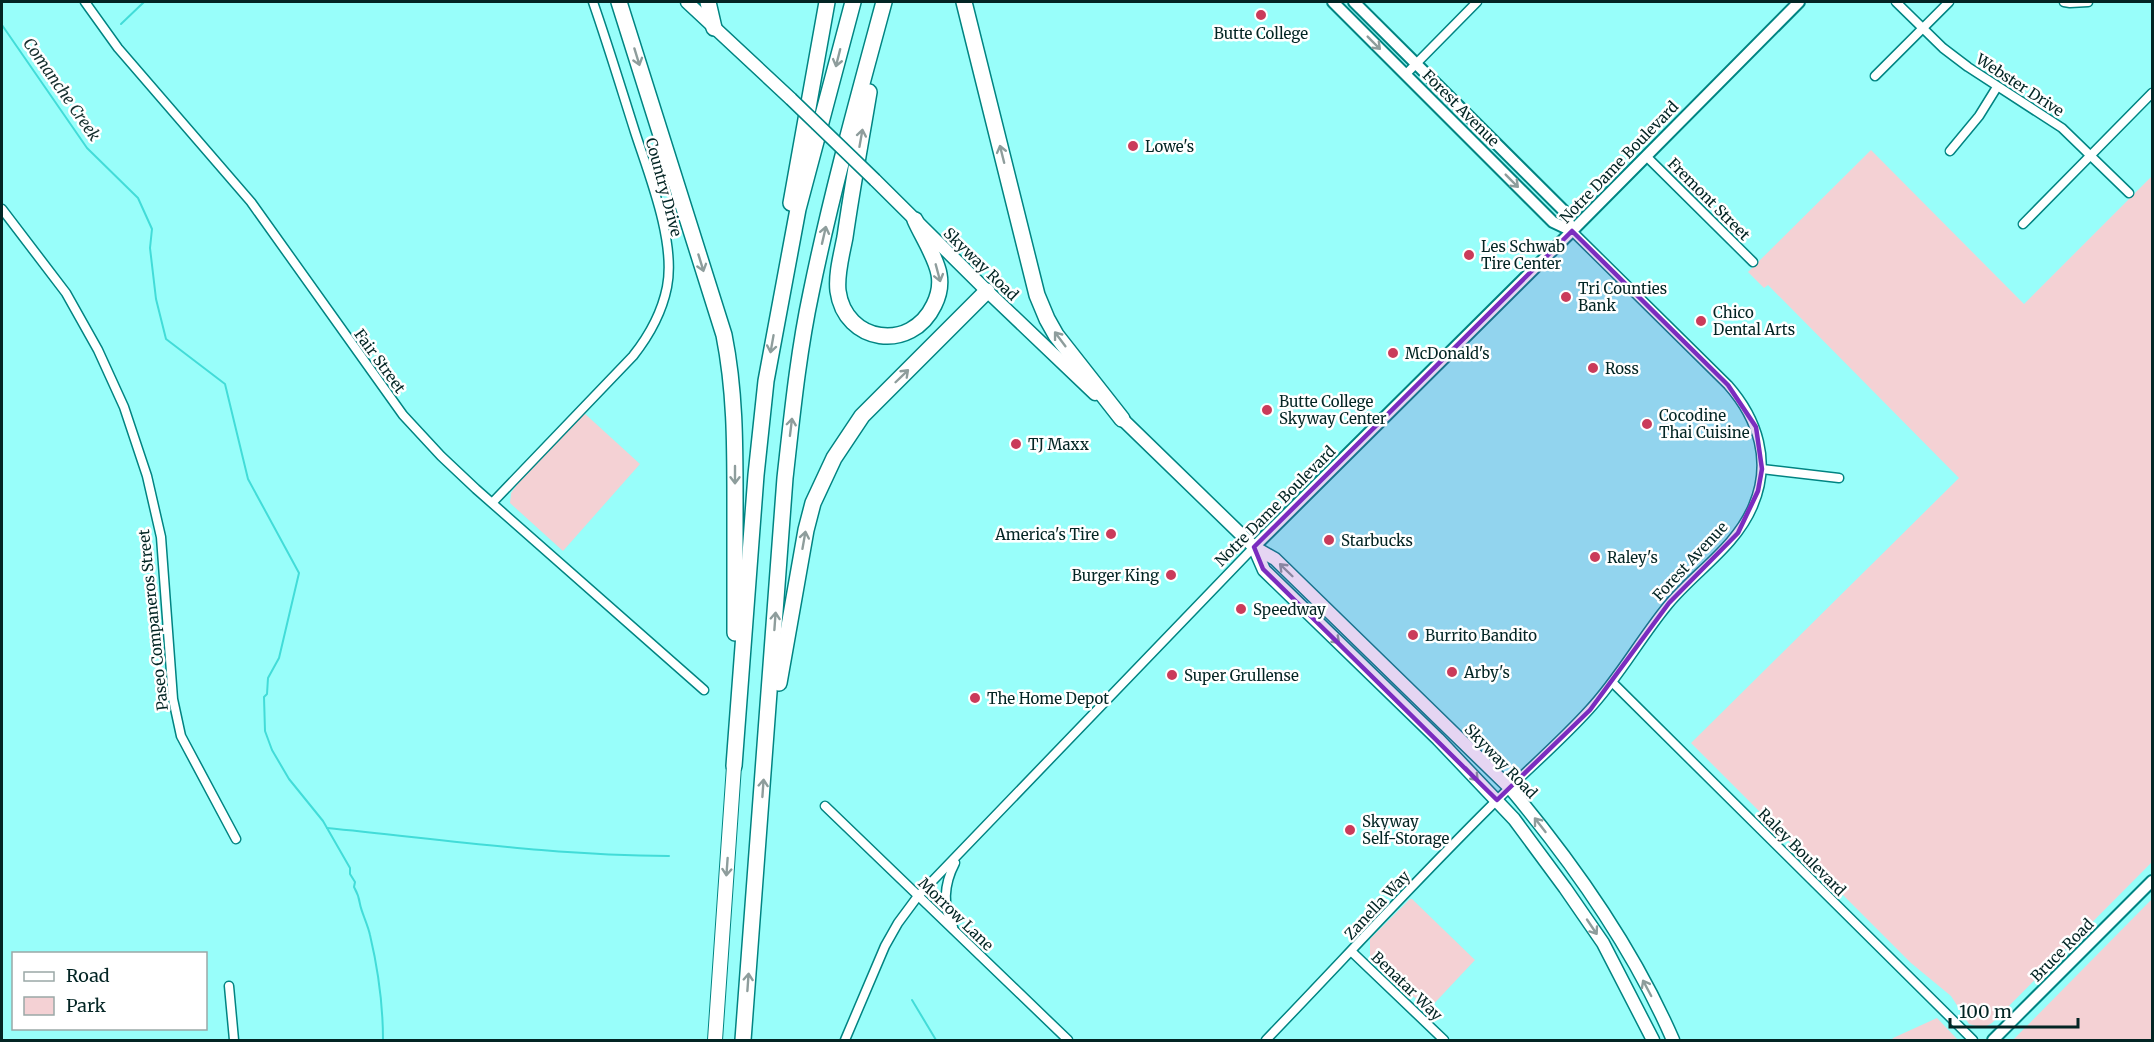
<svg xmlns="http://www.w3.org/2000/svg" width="2154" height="1042" viewBox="0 0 2154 1042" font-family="Merriweather,serif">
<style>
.green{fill:#f4d1d4}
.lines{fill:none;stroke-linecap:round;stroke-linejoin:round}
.stream{stroke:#42dcd8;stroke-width:2}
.minor-casing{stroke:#008482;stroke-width:11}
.tertiary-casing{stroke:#008482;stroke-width:14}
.secondary-casing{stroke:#008482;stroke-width:15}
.trunk-casing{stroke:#008482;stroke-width:16}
.motorway-casing{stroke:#008482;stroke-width:18}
.minor{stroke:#fff;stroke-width:8}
.tertiary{stroke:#fff;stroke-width:10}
.secondary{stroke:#fff;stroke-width:12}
.trunk{stroke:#fff;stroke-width:14}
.motorway{stroke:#fff;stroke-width:15}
.secondary-bridge-casing{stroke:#008482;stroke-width:15;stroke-linecap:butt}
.secondary-bridge{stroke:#fff;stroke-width:12}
.oneway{stroke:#8e9d9c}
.marked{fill:#7b2cbf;fill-opacity:0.2;stroke:#7b2cbf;stroke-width:4.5;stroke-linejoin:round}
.poi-dot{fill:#ca3b5a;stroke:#fff;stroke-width:2}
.labels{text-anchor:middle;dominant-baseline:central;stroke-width:5;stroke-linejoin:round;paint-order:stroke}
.poi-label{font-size:15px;fill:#032524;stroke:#fff;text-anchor:start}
.street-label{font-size:15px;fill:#032524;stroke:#fff}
.water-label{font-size:16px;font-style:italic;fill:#162f2e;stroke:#fff}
</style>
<rect width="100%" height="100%" fill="#98fefa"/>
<!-- green -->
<g class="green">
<polygon points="1871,150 2024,304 2152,176 2152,862 1992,1023 1983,1028 1969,1024 1951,996 1911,963 1691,743 1959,478 1768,285 1764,288 1748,272"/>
<polygon points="583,412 640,464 563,551 510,503 511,493 518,483"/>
<polygon points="1410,899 1412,899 1475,960 1428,1010 1370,956 1370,939"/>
<polygon points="2152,899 2152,1040 2013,1040"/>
<polygon points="1937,1018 1958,1040 1892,1040 1893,1038"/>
</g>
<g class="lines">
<!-- stream -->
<g class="stream">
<polyline points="121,24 144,2"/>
<path d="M2,25l85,123 51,50 14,31 -2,19 6,51 10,40 59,45 23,95 51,94 -20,85 -11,20 -1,16 -3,3 1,34 7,19 17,29 34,42 27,47v6l5,8 -1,5c4,7 5,10 6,17 1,7 8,21 10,31 8,34 13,70 13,105"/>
<path d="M327,828c113,11 228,28 342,28"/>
<polyline points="912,1000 936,1040"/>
</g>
<!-- minor casing -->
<g class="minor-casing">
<g id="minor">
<polyline points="85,2 118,48 251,202 403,415 441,456 476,489 704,690"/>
<polyline points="1896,2 1943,48 1968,67 2062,128 2129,193"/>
<polyline points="2064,2 2070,3 2088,2"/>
<polyline points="1406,74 1477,2"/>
<polyline points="1875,76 1949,2"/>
<polyline points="1950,151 1979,116 1997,87"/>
<polyline points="1646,156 1753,262"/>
<polyline points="2,209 66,293 98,350 124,407 147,476 161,537 173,699 181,736 236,839"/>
<polyline points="2023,224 2152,93"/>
<polyline points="1762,469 1839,478"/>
<path d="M493,502l140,-146c15,-19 29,-44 34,-69 9,-45 -18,-112 -32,-155 -14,-44 -27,-87 -42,-130"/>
<polyline points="1613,683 1973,1040"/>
<polyline points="825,806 1068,1040"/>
<path d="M953,927c-11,-22 -9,-43 2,-64"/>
<polyline points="1352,952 1444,1040"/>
<polyline points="229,986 234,1040"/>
<polyline points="845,1040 885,946 898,923 918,896 1254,547"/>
<path d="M1266,1040c76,-79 151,-161 229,-238 31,-31 65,-60 94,-92 30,-32 51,-71 79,-105 27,-33 68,-58 85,-99 19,-44 5,-87 -25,-121l-156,-154"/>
</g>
</g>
<!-- tertiary casing -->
<g class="tertiary-casing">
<g id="tertiary">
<polyline points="1333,2 1553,222 1572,231"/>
<polyline points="1354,2 1565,212 1572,231"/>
<polyline points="1254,547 1572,231 1799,2"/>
<polyline points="1993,1040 2152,881"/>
</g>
</g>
<!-- secondary casing -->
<g class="secondary-casing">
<g id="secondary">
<polyline points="687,2 791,99"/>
<polyline points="875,180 987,291 1095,394"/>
<path d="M1117,414l137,133 21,12 235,229c63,75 124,162 163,252"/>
<polyline points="1254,547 1264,570 1438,739 1514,819 1565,888 1603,943 1653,1040"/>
</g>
</g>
<!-- trunk casing -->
<g class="trunk-casing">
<polyline id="trunk" points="715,1040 734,766"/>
</g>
<!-- motorway casing -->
<g class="motorway-casing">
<g id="motorway">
<path d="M619,2l105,333c11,55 11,108 11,164 0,45 0,89 0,134"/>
<polyline points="708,2 714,28"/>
<polyline points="964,2 1037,295 1047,319 1056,335 1122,419"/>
<path d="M869,92c-8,48 -17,96 -24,145 -3,16 -9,37 -7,54 7,52 73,62 96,14 5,-10 7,-20 5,-31 -3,-17 -17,-38 -24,-54"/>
<polyline points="791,203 827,2"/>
<polyline points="779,683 806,530 813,503 834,458 862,416 987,291"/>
<polyline points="734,766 756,475 766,381 798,209 853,2"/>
<path d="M743,1040l42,-562c7,-62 13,-124 26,-185 20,-98 47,-195 73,-291"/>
</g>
</g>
<!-- minor -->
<use href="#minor" class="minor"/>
<!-- tertiary -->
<use href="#tertiary" class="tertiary"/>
<!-- secondary -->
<use href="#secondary" class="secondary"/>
<!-- trunk -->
<use href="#trunk" class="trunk"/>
<!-- motorway -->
<use href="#motorway" class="motorway"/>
<!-- secondary-bridge casing -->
<g class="secondary-bridge-casing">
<polyline id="secondary-bridge" points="791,99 875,180"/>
</g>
<!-- secondary-bridge -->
<use href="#secondary-bridge" class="secondary-bridge"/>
</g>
<!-- one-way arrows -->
<defs><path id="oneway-shaft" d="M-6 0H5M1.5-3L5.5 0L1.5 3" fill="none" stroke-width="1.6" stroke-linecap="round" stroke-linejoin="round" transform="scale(1.5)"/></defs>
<g class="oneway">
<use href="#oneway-shaft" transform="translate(1374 43) rotate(45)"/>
<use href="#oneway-shaft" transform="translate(637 57) rotate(73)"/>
<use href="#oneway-shaft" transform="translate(838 58) rotate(104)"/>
<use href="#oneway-shaft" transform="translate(861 138) rotate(-80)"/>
<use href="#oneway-shaft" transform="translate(1002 154) rotate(-104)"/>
<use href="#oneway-shaft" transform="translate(1512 181) rotate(45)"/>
<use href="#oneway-shaft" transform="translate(824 235) rotate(-77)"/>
<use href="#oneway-shaft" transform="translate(701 263) rotate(73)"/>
<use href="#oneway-shaft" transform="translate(938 273) rotate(75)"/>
<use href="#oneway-shaft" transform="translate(1060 339) rotate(-127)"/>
<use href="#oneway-shaft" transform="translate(772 344) rotate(100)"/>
<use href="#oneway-shaft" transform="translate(902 376) rotate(-44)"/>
<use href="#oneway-shaft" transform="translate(791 427) rotate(-83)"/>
<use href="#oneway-shaft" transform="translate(735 475) rotate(90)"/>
<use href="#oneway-shaft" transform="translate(804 540) rotate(-80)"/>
<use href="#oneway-shaft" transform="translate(1286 570) rotate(-136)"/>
<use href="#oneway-shaft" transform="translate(775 621) rotate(-86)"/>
<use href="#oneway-shaft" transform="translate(1333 637) rotate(44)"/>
<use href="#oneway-shaft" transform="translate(1472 774) rotate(47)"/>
<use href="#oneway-shaft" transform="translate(763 788) rotate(-86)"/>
<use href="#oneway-shaft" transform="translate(1540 825) rotate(-128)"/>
<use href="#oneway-shaft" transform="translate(727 867) rotate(94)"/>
<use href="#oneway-shaft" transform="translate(1592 927) rotate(56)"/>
<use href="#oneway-shaft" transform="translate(748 982) rotate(-86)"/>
<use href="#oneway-shaft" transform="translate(1647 988) rotate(-118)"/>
</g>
<!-- marked area -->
<path class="marked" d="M1572,231l156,154 28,42 6,42 -4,22 -20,42 -69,70 -79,107 -93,90 -234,-231 -9,-22z"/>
<!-- markers -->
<g class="poi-dot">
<circle cx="1261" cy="15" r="6"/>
<circle cx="1133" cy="146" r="6"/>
<circle cx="1469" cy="255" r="6"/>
<circle cx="1566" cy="297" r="6"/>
<circle cx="1701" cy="321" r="6"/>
<circle cx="1393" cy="353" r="6"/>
<circle cx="1593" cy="368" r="6"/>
<circle cx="1267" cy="410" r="6"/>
<circle cx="1647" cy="424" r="6"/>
<circle cx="1016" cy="444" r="6"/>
<circle cx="1111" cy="534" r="6"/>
<circle cx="1329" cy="540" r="6"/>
<circle cx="1595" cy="557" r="6"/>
<circle cx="1171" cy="575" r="6"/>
<circle cx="1241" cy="609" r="6"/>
<circle cx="1413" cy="635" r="6"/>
<circle cx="1452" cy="672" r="6"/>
<circle cx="1172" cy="675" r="6"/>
<circle cx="975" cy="698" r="6"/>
<circle cx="1350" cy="830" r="6"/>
</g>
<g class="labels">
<!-- poi labels -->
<g class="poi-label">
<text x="1261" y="33" text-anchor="middle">Butte College</text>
<text x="1145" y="146">Lowe's</text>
<text x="1481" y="246">Les Schwab<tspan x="1481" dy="17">Tire Center</tspan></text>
<text x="1578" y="288">Tri Counties<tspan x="1578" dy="17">Bank</tspan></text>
<text x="1713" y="312">Chico<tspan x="1713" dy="17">Dental Arts</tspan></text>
<text x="1405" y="353">McDonald's</text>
<text x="1605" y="368">Ross</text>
<text x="1279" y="401">Butte College<tspan x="1279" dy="17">Skyway Center</tspan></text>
<text x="1659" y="415">Cocodine<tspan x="1659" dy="17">Thai Cuisine</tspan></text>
<text x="1028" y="444">TJ Maxx</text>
<text x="1099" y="534" text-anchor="end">America's Tire</text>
<text x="1341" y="540">Starbucks</text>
<text x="1607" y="557">Raley's</text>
<text x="1159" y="575" text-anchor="end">Burger King</text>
<text x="1253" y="609">Speedway</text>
<text x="1425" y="635">Burrito Bandito</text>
<text x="1464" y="672">Arby's</text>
<text x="1184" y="675">Super Grullense</text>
<text x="987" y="698">The Home Depot</text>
<text x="1362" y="821">Skyway<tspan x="1362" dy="17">Self-Storage</tspan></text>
</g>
<!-- street labels -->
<g class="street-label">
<text transform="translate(2020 85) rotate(33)">Webster Drive</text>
<text transform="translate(1461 108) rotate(45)">Forest Avenue</text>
<text transform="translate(1619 162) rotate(-46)">Notre Dame Boulevard</text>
<text transform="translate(664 187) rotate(75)">Country Drive</text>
<text transform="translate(1709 199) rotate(45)">Fremont Street</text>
<text transform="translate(981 264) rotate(44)">Skyway Road</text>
<text transform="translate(380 361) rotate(54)">Fair Street</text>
<text transform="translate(1275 506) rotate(-45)">Notre Dame Boulevard</text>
<text transform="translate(1690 561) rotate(-47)">Forest Avenue</text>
<text transform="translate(153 620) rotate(-96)">Paseo Companeros Street</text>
<text transform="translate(1501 761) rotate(46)">Skyway Road</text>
<text transform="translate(1802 852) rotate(45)">Raley Boulevard</text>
<text transform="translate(1377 905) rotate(-47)">Zanella Way</text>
<text transform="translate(956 914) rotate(44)">Morrow Lane</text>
<text transform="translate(2062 950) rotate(-45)">Bruce Road</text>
<text transform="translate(1407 986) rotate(44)">Benatar Way</text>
</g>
<!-- water labels -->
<g class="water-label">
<text transform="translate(62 89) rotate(55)">Comanche Creek</text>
</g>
</g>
<!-- border -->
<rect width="2154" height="1042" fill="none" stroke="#032524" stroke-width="6"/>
<!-- legend -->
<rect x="12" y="952" width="195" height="78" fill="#ffffff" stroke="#9aa8a7" stroke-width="1.5"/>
<rect x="24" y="972" width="30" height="9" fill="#ffffff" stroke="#9aa8a7" stroke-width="1.5"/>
<text x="66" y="982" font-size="18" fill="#032524">Road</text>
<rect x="24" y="997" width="30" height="18" fill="#f4d1d4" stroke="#9aa8a7" stroke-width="1.5"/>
<text x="66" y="1012" font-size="18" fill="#032524">Park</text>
<!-- scale -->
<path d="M1950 1018v9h128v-9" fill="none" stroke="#032524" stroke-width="3"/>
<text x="1959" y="1018" font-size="18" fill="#032524" stroke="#ffffff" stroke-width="4.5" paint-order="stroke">100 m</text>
</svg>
